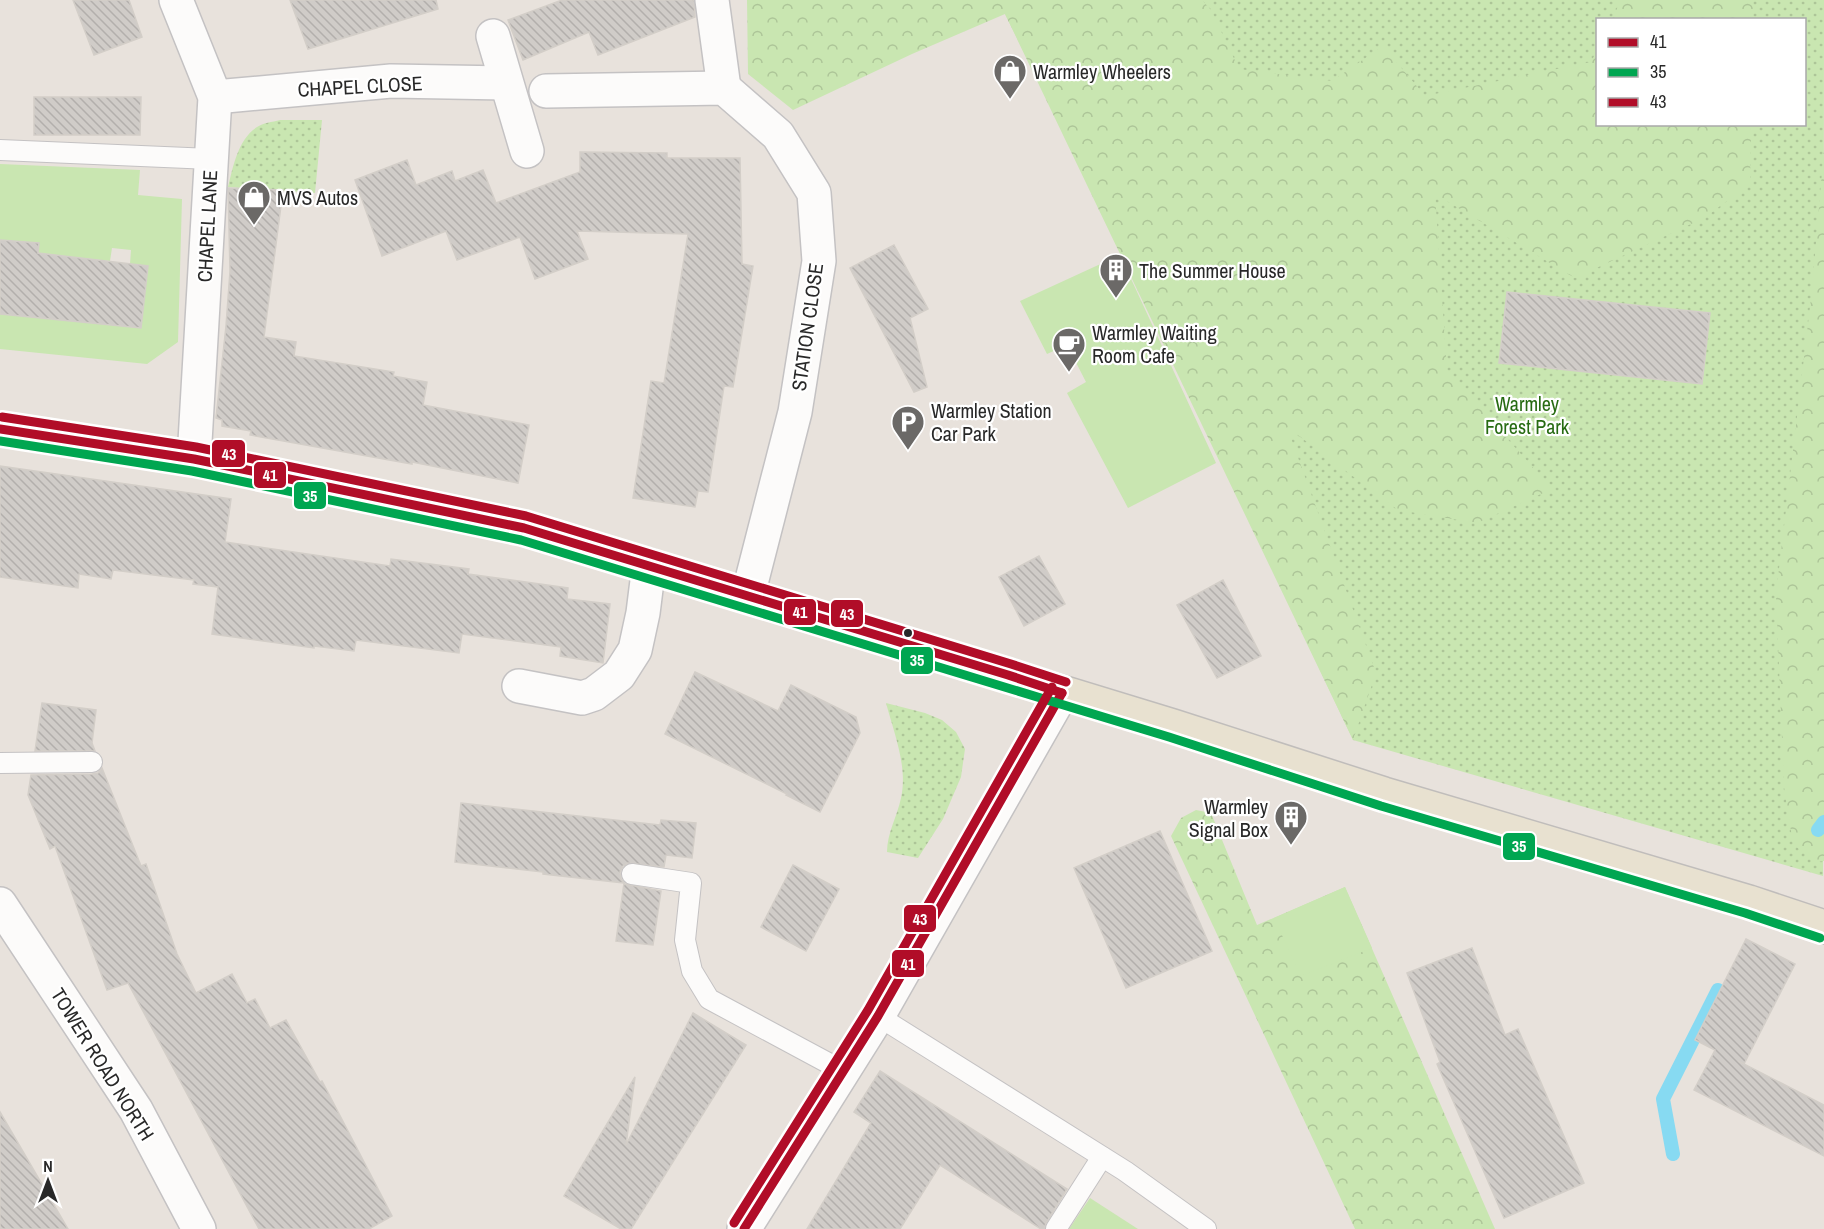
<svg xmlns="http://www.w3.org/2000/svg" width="1824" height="1229" viewBox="0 0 1824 1229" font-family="'Archivo Narrow',sans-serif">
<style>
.grass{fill:url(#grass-dots);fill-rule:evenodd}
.forest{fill:url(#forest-crowns)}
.garden{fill:#c9e6b1}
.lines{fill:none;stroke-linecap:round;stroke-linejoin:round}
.stream{stroke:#87daf2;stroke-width:14}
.building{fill:url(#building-back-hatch);stroke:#d3cec8;stroke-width:1.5}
.lane-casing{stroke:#c4c2c3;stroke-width:22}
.street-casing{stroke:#c4c2c3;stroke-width:36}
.secondary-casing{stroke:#c4c2c3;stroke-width:36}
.primary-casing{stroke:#c0bdbb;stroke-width:36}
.lane{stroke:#fcfbfa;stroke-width:20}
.street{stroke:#fcfbfa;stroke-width:33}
.secondary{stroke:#fcfbfa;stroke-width:33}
.primary{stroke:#e8e1d0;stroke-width:33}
.bus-1-casing{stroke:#fff;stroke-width:14}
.bus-2-casing{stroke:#fff;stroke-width:14}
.bus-3-casing{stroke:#fff;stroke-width:14}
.bus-1{stroke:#b10d28;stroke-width:9}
.bus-2{stroke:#00a651;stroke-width:9}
.bus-3{stroke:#b10d28;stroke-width:9}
.bus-dot{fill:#282828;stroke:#fff;stroke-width:2}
.labels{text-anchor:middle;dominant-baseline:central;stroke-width:4.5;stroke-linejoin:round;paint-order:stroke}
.poi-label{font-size:20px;fill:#282828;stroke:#fff;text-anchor:start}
.street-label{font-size:20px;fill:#282828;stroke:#fff}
.park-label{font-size:20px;fill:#276b12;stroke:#fff}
.line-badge{stroke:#fff;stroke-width:2}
.badge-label{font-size:16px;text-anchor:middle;font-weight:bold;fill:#fff}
</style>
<defs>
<pattern id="grass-dots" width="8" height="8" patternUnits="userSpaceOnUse" patternTransform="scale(1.5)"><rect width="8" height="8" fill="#c9e6b1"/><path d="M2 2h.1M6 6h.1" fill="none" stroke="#adc598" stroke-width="1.8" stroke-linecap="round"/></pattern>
<pattern id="forest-crowns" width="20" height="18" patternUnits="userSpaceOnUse" patternTransform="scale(1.5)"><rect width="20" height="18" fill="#c9e6b1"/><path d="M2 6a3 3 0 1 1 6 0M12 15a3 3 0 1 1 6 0" fill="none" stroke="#adc598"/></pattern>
<pattern id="building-back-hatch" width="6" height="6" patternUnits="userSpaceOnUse" patternTransform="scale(1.5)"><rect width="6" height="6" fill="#d0ccc8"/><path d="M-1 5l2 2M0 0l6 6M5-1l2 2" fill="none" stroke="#b3afac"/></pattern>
</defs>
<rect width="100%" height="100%" fill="#e8e2dc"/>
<!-- grass -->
<g class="grass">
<path d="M892,0h932l-1,876 -470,-136 -238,-505 -110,-221zM1598,20h206v104h-206z"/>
<path d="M280,120h42l-7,73 -87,-6c5,-20 10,-48 29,-60 6,-4 15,-5 23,-7z"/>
<path d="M886,703l39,10 17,7 14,12 9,17 -4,28 -18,42 -25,39 -31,-6c0,-19 10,-35 14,-54 7,-31 -7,-65 -15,-95z"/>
</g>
<!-- forest -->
<g class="forest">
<polygon points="747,0 1202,0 1211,10 1239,69 1332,81 1383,46 1425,96 1591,62 1597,50 1598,124 1751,125 1750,184 1704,218 1575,278 1435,194 1447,371 1552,489 1477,523 1398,510 1287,427 1376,673 1353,740 1005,14 912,54 793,110 748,74"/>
<polygon points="1621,0 1753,0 1753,19 1612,19"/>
<polygon points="1824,148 1824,861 1815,862 1793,844 1784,787 1776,594 1812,290"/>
<polygon points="1196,810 1211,813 1257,925 1345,887 1495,1229 1355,1229 1171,836 1181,818"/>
</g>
<!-- garden -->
<g class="garden">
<polygon points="0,164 140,170 138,195 182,199 178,342 147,364 0,349 0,314 141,328 148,266 130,264 131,250 112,248 110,261 38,253 0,247"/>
<polygon points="1120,255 1216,463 1128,508 1067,393 1086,382 1067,345 1047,354 1020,301"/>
<polygon points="1345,887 1372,948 1301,976 1274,918"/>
<polygon points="1090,1198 1138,1229 1069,1229"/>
</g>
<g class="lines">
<!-- stream -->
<g class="stream">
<polyline points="1818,830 1824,822"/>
<polyline points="1673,1154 1663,1099 1718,990"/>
</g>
</g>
<!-- building -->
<g class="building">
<polygon points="73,0 129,0 142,37 94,55"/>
<polygon points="290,0 436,0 438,9 308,49"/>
<polygon points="562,0 694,0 695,17 598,55 589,32 523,60 508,20"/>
<polygon points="34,97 141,97 140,135 34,135"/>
<polygon points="580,152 667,153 667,158 740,158 742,264 753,266 733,387 724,386 708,492 698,491 695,507 633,498 651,381 664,383 688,234 577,231 588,259 535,279 520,237 457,260 446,231 382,256 355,180 407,160 416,185 452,171 455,181 483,170 496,203 580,172"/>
<polygon points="228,188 283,190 264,337 296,342 294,356 394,372 393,376 427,382 423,405 529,425 518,483 412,462 412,464 250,435 251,431 222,426 222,420 216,418 226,326 230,271"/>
<polygon points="0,240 39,243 38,253 148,266 141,328 0,314"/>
<polygon points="894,245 928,309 910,318 927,387 914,392 850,268"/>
<polygon points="1507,292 1710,313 1702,384 1499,363"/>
<polygon points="0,466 231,499 225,542 390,566 391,559 469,569 468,574 568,588 567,599 610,604 603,663 560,656 561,647 462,634 459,653 356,640 354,651 314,646 314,648 212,634 218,587 193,584 194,580 113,570 111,579 79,574 78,588 0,577"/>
<polygon points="1039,556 1065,604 1024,626 999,577"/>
<polygon points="1223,580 1261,656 1217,678 1177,605"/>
<polygon points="695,672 778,711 791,685 856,717 860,733 820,812 786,795 787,794 665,734"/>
<polygon points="42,703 96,710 92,743 95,751 35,751"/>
<polygon points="102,768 141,866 146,864 177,954 196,993 232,974 247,1003 255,999 270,1028 286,1020 320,1082 322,1081 392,1216 369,1229 259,1229 128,983 107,990 55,846 50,849 28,795 31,775 92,774 98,773"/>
<polygon points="461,803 660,825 661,820 696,823 692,858 666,855 664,867 628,863 623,866 620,872 621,879 625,884 661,891 653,945 616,941 624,883 543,874 543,872 455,862"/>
<polygon points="1160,831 1212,951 1126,988 1074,868"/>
<polygon points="793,865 839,889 806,951 761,927"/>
<polygon points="1746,939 1795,964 1744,1064 1738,1061 1824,1105 1824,1156 1694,1090 1715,1050 1695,1040"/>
<polygon points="1472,948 1505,1035 1518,1029 1584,1183 1504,1218 1437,1064 1440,1062 1407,973"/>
<polygon points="693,1013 746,1045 631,1229 621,1229 564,1196 635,1077 626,1145"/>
<polygon points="880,1071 1067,1189 1046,1223 1044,1229 1041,1229 940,1165 900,1229 807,1229 871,1123 854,1112"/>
<polygon points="0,1112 68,1229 0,1229"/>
</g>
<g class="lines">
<!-- lane casing -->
<g class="lane-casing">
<g id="lane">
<polyline points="0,150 211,159"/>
<polyline points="0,763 92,762"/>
<polyline points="632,874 691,883 685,940 692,971 709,999 843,1071"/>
<polyline points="878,1016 1125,1171 1206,1229"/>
<polyline points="1056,1229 1102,1157"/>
</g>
</g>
<!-- street casing -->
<g class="street-casing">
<g id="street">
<polyline points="176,0 215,97 194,459"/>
<polyline points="712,0 724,88"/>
<polyline points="493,36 527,151"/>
<polyline points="546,91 724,88 778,135 814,193 819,261 795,412 748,595"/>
<polyline points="215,97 391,81 506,83"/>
<polyline points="519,686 582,698 594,694 619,675 635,650 643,613 649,565"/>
<polyline points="744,1229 878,1016 1062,693"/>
</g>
</g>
<!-- secondary casing -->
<g class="secondary-casing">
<polyline id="secondary" points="0,904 136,1110 199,1229"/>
</g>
<!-- primary casing -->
<g class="primary-casing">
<polyline id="primary" points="0,429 194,459 524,528 1173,726 1384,794 1749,902 1824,927"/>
</g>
<!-- lane -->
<use href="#lane" class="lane"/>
<!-- street -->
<use href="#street" class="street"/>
<!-- secondary -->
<use href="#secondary" class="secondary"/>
<!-- primary -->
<use href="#primary" class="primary"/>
<!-- bus-1 casing -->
<g class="bus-1-casing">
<g id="bus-1">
<polyline points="0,429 194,459 524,528 1008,675 1062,693"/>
<polyline points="744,1229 878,1016 1062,693"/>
</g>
</g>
<!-- bus-2 casing -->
<g class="bus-2-casing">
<polyline id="bus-2" points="0,441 192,471 521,540 1169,737 1381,806 1745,913 1820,938"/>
</g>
<!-- bus-3 casing -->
<g class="bus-3-casing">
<g id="bus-3">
<polyline points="2,417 196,447 526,516 1011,664 1066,682"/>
<polyline points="734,1223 868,1010 1052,687"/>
</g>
</g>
<!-- bus-1 -->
<use href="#bus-1" class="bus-1"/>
<!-- bus-2 -->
<use href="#bus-2" class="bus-2"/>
<!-- bus-3 -->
<use href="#bus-3" class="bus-3"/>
</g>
<!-- icons -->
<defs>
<g id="shop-pin" transform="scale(1.725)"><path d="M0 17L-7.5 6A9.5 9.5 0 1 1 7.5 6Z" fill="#6b6967" stroke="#fff"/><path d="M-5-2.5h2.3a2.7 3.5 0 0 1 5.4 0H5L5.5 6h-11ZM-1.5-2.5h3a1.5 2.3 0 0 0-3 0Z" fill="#fff"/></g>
<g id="building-pin" transform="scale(1.725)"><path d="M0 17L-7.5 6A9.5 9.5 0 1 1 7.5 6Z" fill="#6b6967" stroke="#fff"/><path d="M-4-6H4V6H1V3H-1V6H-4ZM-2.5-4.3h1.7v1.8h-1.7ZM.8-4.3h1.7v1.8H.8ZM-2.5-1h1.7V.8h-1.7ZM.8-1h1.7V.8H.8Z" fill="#fff"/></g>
<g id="cafe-pin" transform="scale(1.725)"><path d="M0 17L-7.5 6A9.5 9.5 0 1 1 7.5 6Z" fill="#6b6967" stroke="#fff"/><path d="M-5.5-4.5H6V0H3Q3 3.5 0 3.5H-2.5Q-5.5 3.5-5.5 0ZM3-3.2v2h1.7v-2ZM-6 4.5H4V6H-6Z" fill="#fff"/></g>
<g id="parking-pin" transform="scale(1.725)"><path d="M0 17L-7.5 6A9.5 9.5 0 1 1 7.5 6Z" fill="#6b6967" stroke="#fff"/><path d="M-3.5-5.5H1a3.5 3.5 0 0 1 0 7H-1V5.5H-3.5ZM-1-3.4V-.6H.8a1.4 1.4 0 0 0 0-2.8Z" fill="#fff"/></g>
</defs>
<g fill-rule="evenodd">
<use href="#shop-pin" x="1010" y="71"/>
<use href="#shop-pin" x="254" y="197"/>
<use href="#building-pin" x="1116" y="270"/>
<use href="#cafe-pin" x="1069" y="344"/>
<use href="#parking-pin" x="908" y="422"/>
<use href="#building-pin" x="1291" y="817"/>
</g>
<!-- markers -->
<circle class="bus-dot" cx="908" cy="633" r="5"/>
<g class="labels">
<!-- poi labels -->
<g class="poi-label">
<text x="1033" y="71">Warmley Wheelers</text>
<text x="277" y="197">MVS Autos</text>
<text x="1139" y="270">The Summer House</text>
<text x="1092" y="332">Warmley Waiting<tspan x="1092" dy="23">Room Cafe</tspan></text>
<text x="931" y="410">Warmley Station<tspan x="931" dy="23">Car Park</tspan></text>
<text x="1268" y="806" text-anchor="end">Warmley<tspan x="1268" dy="23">Signal Box</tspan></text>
</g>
<!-- street labels -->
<g class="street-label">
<text transform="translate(360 86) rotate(-3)">CHAPEL CLOSE</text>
<text transform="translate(207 226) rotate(-87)">CHAPEL LANE</text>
<text transform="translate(807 327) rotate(-82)">STATION CLOSE</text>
<text transform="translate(103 1064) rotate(58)">TOWER ROAD NORTH</text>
</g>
<!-- park labels -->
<g class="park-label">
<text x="1527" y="403">Warmley<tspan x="1527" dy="23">Forest Park</tspan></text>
</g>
</g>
<g class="line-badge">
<rect x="211" y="439" width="35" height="29" rx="6" fill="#b10d28"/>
<rect x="253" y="461" width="34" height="28" rx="6" fill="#b10d28"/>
<rect x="293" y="481" width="34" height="29" rx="6" fill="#00a651"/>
<rect x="783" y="598" width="34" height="28" rx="6" fill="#b10d28"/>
<rect x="830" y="599" width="34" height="29" rx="6" fill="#b10d28"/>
<rect x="900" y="646" width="34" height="29" rx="6" fill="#00a651"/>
<rect x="1502" y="832" width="34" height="29" rx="6" fill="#00a651"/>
<rect x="903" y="904" width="34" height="29" rx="6" fill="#b10d28"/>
<rect x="891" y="949" width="34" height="29" rx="6" fill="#b10d28"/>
</g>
<g class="badge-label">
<text x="229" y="460">43</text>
<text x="270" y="481">41</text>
<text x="310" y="502">35</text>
<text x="800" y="618">41</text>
<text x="847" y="620">43</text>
<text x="917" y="666">35</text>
<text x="1519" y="852">35</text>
<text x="920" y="925">43</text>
<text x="908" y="970">41</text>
</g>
<!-- legend -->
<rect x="1596" y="18" width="210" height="108" fill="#ffffff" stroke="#a9a9a9" stroke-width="1.5"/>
<rect x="1608" y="38" width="30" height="9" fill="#b10d28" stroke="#a9a9a9" stroke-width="1.5"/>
<text x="1650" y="48" font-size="18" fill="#282828">41</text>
<rect x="1608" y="68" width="30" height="9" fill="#00a651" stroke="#a9a9a9" stroke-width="1.5"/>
<text x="1650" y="78" font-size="18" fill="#282828">35</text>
<rect x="1608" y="98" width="30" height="9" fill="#b10d28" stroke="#a9a9a9" stroke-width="1.5"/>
<text x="1650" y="108" font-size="18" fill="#282828">43</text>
<!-- north arrow -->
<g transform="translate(48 1181)" stroke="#ffffff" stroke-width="4.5" paint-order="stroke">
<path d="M0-4.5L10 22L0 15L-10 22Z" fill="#282828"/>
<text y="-9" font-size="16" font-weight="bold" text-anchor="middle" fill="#282828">N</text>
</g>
</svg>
